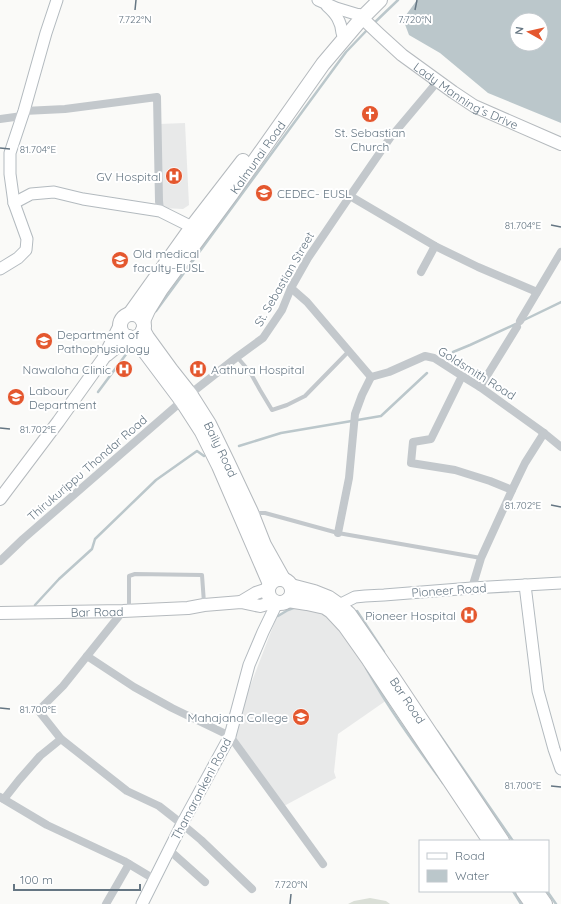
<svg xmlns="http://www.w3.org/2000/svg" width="561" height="904" viewBox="0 0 561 904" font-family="Quicksand,sans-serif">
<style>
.built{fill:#e8e9e9}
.green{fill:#dadfd7}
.water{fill:#bbc7cb;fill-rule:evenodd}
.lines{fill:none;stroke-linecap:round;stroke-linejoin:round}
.stream{stroke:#bbc7cb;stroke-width:2.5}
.secondary-casing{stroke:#b3babf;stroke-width:13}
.primary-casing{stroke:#b5babe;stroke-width:14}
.highway-casing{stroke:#b4b9bd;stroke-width:16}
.lane{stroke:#c3c8cc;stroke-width:4}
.street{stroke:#c3c8cc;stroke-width:8}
.secondary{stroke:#fff;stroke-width:11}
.primary{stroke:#fff;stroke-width:12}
.highway{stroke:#fff;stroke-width:14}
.ticks{fill:none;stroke:#657683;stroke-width:1.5}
.labels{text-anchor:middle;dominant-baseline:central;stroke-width:4;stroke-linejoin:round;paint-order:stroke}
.street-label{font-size:12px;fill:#657683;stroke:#fff}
.poi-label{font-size:12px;fill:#657683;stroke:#fff;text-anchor:start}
.ticks-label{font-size:10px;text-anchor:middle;fill:#657683;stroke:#fff;stroke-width:4;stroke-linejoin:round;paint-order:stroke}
</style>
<rect width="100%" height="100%" fill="#fafaf8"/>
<!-- built -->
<g class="built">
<polygon points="185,123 189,205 183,209 162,208 159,124"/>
<polygon points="300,605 324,610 365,664 387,700 338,734 334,772 336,778 284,806 231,736 277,616 288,609"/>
</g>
<!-- green -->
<polygon class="green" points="370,898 386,901 390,904 348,904 354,901"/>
<!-- water -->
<path class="water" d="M417,0h144v123l-73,-30 -48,-40 -31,-18 -6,-16zM517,20h24v24h-24z"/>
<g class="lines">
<!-- stream -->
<g class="stream">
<polyline points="373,24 398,0"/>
<polyline points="156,311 346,52 368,29"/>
<polyline points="524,320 561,302"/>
<polyline points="453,352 470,345 518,323"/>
<polyline points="98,392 130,349 135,348"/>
<polyline points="239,446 281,433 381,416 427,373"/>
<polyline points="35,605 59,579 92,549 95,539 156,480 197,451 204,456"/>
<polyline points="357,611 384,652"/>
<polyline points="278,616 288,610 296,607"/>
<path d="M366,668c22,40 50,78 77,115"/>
<polyline points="437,731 513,841"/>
<polyline points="513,891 521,904"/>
<polyline points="547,891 556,904"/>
</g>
<!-- secondary casing -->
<g class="secondary-casing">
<g id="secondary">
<polyline points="318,0 336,8 359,15"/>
<path d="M327,6c9,8 14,15 15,27"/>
<polyline points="14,203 31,194 54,192 83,199 160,211 192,227"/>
<polyline points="0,269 18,258 26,250 27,239 14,203 10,174 10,153 24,111 46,33 57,0"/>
<polyline points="525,585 538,691 554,749 561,769"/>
<polyline points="339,605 355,597 365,596 384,595 472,588 561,583"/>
<polyline points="142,904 182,824 230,736 249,665 263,632 277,603"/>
</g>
</g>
<!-- primary casing -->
<g class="primary-casing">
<g id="primary">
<path id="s1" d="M359,15l20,19 23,21 51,37 21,14 87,38"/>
<polyline points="107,355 129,337"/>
<polyline points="0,499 58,422 103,359 120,325"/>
<polyline points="241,602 256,593 268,589"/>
<path id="s2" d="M0,613l123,-2 65,-3 16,-3 37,-3 19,4 7,-2 5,-3"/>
</g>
</g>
<!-- highway casing -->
<g class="highway-casing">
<g id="highway">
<circle cx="132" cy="326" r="12"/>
<polyline points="130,314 192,227 243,161"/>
<path id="s3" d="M143,321l5,-11 13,-21 71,-96 91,-129 39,-46 18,-18"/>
<path id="s4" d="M143,330l4,7 24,33 19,24 19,30 18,37 24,51 13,33 19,34"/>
<polyline points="129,337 137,343 143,349 182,401 202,432 219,466 270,584"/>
<circle cx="280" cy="591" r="12"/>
<path id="s5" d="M291,586l23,6 15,6 10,7 10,9 45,65 108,162"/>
<polyline points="288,600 307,603 325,607 331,611 345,626 369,660 490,841"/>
<polyline points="523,891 532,904"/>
<polyline points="536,891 545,904"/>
</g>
</g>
<!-- lane -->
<g class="lane">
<polyline points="237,357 250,372 260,390 272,410 287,405 305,396 349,351"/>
<polyline points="254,513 265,513 338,533 481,558"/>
<polyline points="129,610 129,576 135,574 202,575 204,603"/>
</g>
<!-- street -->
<g class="street">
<polyline points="24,111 65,109 157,97 159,201 160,211"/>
<polyline points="0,119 22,116"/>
<polyline points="350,196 435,246 478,267 537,292"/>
<polyline points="421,272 435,246"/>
<polyline points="291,288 307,302 371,377 389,372 425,356 434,358 462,376 480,387 544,433 561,447"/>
<polyline points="520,321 561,252"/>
<polyline points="462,376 431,439 413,442 411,463 455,470 490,481 512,490"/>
<polyline points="480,387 517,327"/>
<polyline points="338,533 349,478 355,414 362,395 371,377"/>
<polyline points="0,561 23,539 190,394 237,357 263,338 282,310 291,288 308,258 350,196 390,138 438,81"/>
<polyline points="472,588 481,558 512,490 525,463 544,433"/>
<polyline points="123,611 87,656 134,687 172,708 230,736 323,864"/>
<polyline points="38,710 61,739 127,791 159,806 182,824 201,840 252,889"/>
<polyline points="39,710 63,686 87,656"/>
<polyline points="0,797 47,825 124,861 154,879"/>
<polyline points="4,799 19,780 40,756 61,739"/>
<polyline points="168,849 205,882"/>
<polyline points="106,904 129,864"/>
</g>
<!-- secondary -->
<use href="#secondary" class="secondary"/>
<!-- primary -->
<use href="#primary" class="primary"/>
<!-- highway -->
<use href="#highway" class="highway"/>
</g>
<!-- ticks -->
<path class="ticks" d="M135,10l1,-10M415,10l2,-10M0,148l10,1M551,225l10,2M0,428l10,1M551,505l10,2M0,708l10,1M551,786l10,1M290,904l1,-10"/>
<!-- icons -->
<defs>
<g id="church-disc" transform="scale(0.9)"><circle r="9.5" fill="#e4572e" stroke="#fff"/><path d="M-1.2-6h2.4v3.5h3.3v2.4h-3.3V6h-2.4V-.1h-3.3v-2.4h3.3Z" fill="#fff"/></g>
<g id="hospital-disc" transform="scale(0.9)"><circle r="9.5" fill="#e4572e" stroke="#fff"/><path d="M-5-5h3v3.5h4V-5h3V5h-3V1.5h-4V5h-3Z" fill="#fff"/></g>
<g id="university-disc" transform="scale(0.9)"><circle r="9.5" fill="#e4572e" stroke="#fff"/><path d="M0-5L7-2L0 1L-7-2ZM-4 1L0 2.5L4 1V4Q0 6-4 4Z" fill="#fff"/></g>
<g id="school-disc" transform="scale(0.9)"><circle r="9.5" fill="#e4572e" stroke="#fff"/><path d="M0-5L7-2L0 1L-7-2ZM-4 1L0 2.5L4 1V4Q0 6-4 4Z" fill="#fff"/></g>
</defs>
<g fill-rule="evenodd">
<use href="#church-disc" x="370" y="114"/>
<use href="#hospital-disc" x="174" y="176"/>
<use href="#university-disc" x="264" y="193"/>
<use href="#university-disc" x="120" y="260"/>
<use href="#university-disc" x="44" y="341"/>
<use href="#hospital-disc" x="124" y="369"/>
<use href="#hospital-disc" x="198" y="369"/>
<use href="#university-disc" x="16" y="397"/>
<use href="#hospital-disc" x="469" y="615"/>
<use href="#school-disc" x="301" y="717"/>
</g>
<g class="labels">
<!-- street labels -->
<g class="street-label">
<text stroke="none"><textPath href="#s1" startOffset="135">Lady Manning’s Drive</textPath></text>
<text stroke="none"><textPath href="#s3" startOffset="200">Kalmunai Road</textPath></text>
<text transform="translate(284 279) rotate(-60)">St. Sebastian Street</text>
<text transform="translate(477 373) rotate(32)">Goldsmith Road</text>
<text stroke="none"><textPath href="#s4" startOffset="143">Baily Road</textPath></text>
<text transform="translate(87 468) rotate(-41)">Thirukurippu Thondar Road</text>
<text transform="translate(449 590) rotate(-4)">Pioneer Road</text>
<text stroke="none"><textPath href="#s2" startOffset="97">Bar Road</textPath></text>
<text stroke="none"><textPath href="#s5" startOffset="170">Bar Road</textPath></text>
<text transform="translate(201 789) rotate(-62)">Thamarankeni Road</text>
</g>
<!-- poi labels -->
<g class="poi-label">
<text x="370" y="132" text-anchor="middle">St. Sebastian<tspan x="370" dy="14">Church</tspan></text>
<text x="161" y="176" text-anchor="end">GV Hospital</text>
<text x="277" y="193">CEDEC- EUSL</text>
<text x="133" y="253">Old medical<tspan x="133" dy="14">faculty-EUSL</tspan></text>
<text x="57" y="334">Department of<tspan x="57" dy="14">Pathophysiology</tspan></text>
<text x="111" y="369" text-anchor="end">Nawaloha Clinic</text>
<text x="211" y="369">Aathura Hospital</text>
<text x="29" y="390">Labour<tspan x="29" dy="14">Department</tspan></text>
<text x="456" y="615" text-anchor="end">Pioneer Hospital</text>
<text x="288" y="717" text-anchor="end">Mahajana College</text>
</g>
</g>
<g class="ticks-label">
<text x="135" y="23">7.722°N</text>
<text x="415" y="23">7.720°N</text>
<text x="38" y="153">81.704°E</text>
<text x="523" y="229">81.704°E</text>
<text x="38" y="433">81.702°E</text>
<text x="523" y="509">81.702°E</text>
<text x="38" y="713">81.700°E</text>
<text x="523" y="789">81.700°E</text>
<text x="291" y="888">7.720°N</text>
</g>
<!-- legend -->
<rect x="419" y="840" width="130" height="52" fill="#ffffff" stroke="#c1c8cd"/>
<rect x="427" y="853" width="20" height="6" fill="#ffffff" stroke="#c1c8cd"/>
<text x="455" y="860" font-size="12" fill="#657683">Road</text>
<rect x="427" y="870" width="20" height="12" fill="#bbc7cb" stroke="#c1c8cd"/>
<text x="455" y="880" font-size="12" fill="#657683">Water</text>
<!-- north arrow -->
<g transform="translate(529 32) rotate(278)"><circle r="19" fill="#ffffff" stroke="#c1c8cd"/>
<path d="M0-3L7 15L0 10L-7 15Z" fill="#e4572e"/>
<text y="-6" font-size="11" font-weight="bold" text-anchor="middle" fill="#657683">N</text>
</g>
<!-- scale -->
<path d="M14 884v6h126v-6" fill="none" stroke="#657683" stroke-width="2"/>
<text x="20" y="884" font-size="12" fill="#657683" stroke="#ffffff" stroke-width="3" paint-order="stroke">100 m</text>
</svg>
